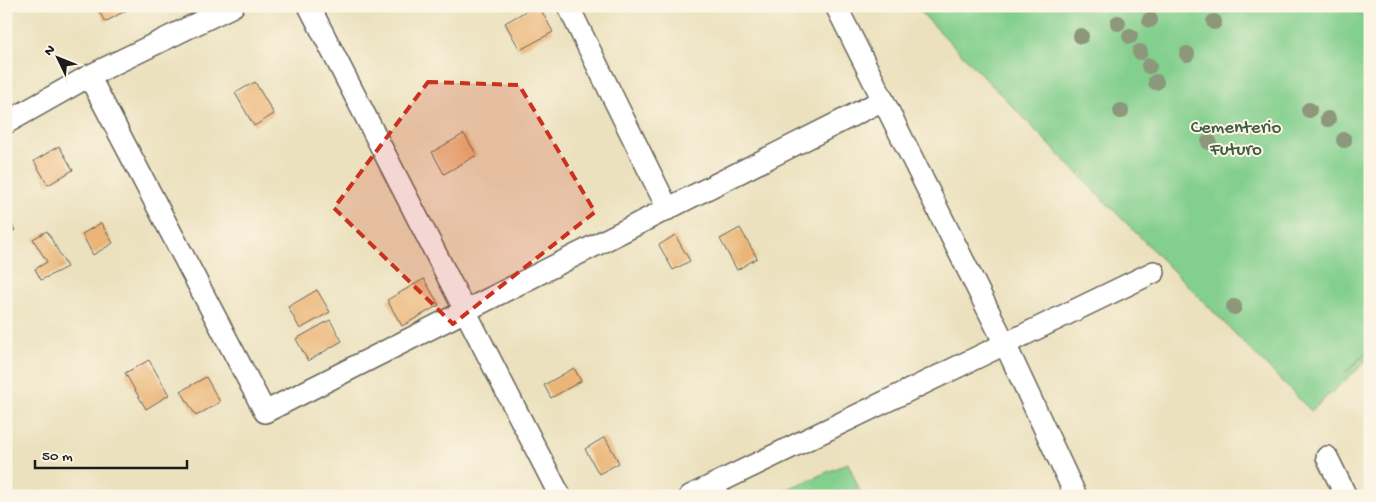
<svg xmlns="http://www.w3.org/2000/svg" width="1376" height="502" viewBox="0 0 1376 502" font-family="'Gochi Hand',sans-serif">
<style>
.green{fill:#83cf8d;stroke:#507654}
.building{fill:#ebb577}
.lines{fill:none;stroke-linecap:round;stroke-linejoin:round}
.minor-casing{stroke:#646155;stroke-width:24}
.minor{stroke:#fff;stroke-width:21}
.tree{fill:#8d977b}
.marked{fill:#c8321e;fill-opacity:0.2;stroke:#c8321e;stroke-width:4;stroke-dasharray:10 6;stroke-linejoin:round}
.labels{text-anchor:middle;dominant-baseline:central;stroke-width:4;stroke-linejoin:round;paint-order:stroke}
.park-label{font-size:19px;fill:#405b44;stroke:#fcf5e5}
</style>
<rect width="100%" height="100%" fill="#fcf5e5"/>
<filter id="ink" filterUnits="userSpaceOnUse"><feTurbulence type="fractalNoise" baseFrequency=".02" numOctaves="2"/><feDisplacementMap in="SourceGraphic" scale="10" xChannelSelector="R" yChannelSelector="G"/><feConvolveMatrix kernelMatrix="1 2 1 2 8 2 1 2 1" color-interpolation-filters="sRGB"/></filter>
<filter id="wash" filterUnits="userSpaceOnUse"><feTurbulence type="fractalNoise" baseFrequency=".0096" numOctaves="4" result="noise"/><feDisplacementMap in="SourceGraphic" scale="20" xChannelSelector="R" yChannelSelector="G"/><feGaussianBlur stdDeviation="1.12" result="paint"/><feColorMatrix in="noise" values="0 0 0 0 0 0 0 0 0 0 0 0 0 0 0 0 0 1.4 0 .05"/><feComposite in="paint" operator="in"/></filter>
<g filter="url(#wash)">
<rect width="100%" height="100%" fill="#ebe1be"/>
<!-- green -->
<g class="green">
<polygon points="915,6 1354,6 1370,22 1370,348 1343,375 1370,350 1370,358 1311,411 1081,177 1085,173 1084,171 1079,175"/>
<polygon points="848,463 862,496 772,496"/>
</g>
<g id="blocks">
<!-- building -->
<g class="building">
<polygon points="96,6 134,6 105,22"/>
<polygon points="535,6 539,6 553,32 520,50 505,23"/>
<polygon points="255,82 274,114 254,126 235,93"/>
<polygon points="464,134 477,155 444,174 432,152"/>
<polygon points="59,146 73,170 48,185 34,161"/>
<polygon points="6,216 15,230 6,235"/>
<polygon points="101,223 113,243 93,255 82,234"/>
<polygon points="740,228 757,258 737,270 720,239"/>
<polygon points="47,231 67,267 41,280 35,269 47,262 33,239"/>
<polygon points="675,235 690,261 673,270 659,245"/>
<polygon points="424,279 439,305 402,326 387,300"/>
<polygon points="317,290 330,312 300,329 288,307"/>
<polygon points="330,320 342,341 308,361 296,339"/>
<polygon points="149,360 169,395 146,409 125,373"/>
<polygon points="574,368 581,381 551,398 544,385"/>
<polygon points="206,377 220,402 196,416 181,391"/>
<polygon points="605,437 619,463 599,474 585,449"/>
</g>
</g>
</g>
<g filter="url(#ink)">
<use href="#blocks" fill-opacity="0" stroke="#646155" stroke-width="1"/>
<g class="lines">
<!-- minor casing -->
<g class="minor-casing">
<g id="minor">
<polyline points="309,6 560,496"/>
<polyline points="568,6 668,209"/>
<polyline points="836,6 1005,344 1076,496"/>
<polyline points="89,76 265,412 883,100"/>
<polyline points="6,123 89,76 233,6"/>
<polyline points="1327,457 1346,496"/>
<polyline points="690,496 1154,272"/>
</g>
</g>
<!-- minor -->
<use href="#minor" class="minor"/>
</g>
<!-- trees -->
<g class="tree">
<circle cx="1150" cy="20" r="8"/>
<circle cx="1214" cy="22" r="8"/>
<circle cx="1118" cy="23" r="8"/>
<circle cx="1081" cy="36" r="8"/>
<circle cx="1130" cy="36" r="8"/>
<circle cx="1140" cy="52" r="8"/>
<circle cx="1187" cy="54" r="8"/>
<circle cx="1149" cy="66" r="8"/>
<circle cx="1156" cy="82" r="8"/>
<circle cx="1309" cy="110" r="8"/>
<circle cx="1121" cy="111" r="8"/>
<circle cx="1328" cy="119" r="8"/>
<circle cx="1344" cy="140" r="8"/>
<circle cx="1209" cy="142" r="8"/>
<circle cx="1234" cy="307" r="8"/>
</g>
</g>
<!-- marked area -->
<path class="marked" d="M428,82l91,3 76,127 -142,112 -119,-116z"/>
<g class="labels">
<!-- park labels -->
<g class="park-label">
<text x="1236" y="128">Cementerio<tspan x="1236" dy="22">Futuro</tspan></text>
</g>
</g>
<!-- margin -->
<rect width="1376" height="502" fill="none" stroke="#fcf5e5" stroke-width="25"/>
<!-- north arrow -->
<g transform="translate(58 58) rotate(313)" stroke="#fcf5e5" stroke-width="4" paint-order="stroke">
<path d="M0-4L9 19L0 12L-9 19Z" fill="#1c1c1c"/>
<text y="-8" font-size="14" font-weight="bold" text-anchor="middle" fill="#1c1c1c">N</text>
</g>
<!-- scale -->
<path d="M35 460v8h152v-8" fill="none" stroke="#1c1c1c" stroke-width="2.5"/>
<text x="42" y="460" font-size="15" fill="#1c1c1c" stroke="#fcf5e5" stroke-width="4" paint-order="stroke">50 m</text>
</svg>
